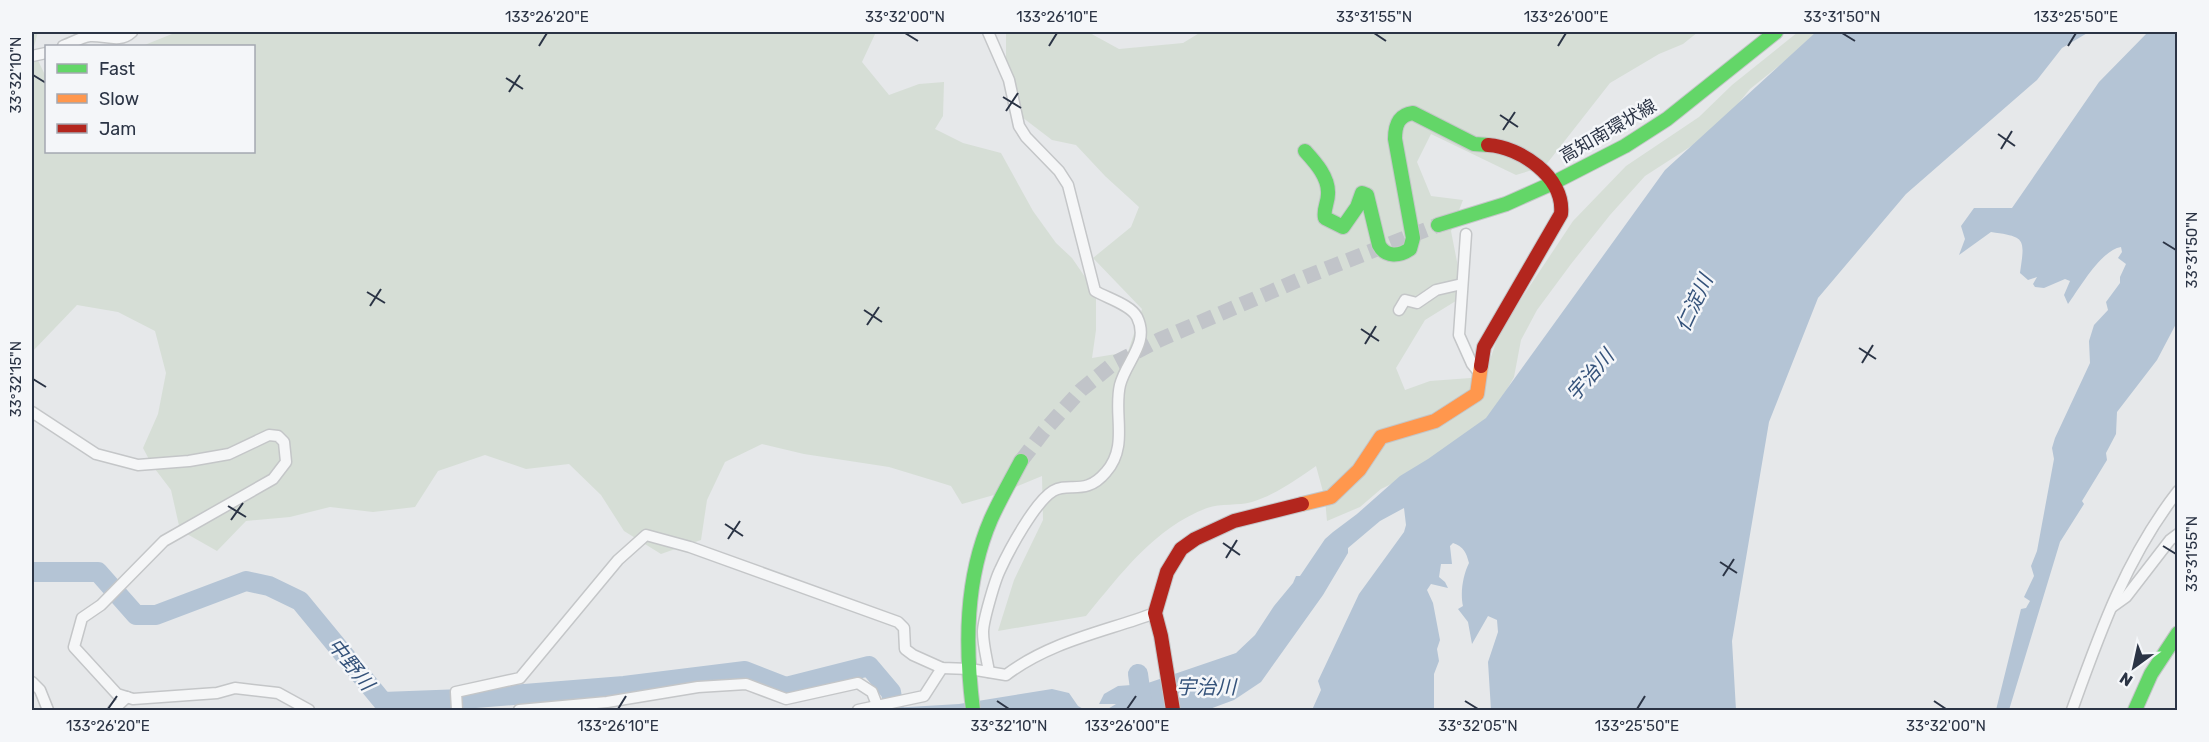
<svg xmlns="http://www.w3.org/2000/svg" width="2209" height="742" viewBox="0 0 2209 742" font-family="Rubik,'Noto Sans JP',sans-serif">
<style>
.green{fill:#d6ded6}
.water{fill:#b4c4d5}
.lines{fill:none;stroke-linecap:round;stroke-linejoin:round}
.river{stroke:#b4c4d5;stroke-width:20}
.primary-tunnel{stroke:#c1c4c9;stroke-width:15;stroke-dasharray:15 8;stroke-linecap:butt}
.street-casing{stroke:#c4c6c8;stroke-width:13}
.fast-casing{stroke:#c4c6c8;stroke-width:16}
.slow-casing{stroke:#c4c6c8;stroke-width:16}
.jam-casing{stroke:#c4c6c8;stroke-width:16}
.street{stroke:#f5f6f7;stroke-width:10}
.fast{stroke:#63d668;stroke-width:14}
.slow{stroke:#ff974d;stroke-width:14}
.jam{stroke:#b3261e;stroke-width:14}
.ticks{fill:none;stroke:#2b3445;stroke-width:2}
.labels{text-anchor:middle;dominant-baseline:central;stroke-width:5;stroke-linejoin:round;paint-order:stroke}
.street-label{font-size:18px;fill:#2b3445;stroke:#f4f6f9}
.water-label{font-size:20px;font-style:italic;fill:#34527a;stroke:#f4f6f9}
.neatline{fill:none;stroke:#2b3445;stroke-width:2}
.ticks-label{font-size:15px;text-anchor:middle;fill:#2b3445}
</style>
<rect width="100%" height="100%" fill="#e6e8ea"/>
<!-- green -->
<path class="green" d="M32,32h6l-5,18 13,27v75h208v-106h-112l35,-14h699l-14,30 27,33 30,-11 25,-2 -1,34 -8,13 28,14 38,10 32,58 23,32 16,15 24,35v37l-4,28 36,-6 14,-43 -49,-51 38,-31 8,-20 -34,-31 -29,-31 -24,-5 -42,-32 -4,-44v-32h82l31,17 64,-6 18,-11h497l-15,12 -24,10 -49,29 -65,83 -29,9 -85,-41 -14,28 14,34 32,4 -12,31 8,41v27l-34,21 -29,48 9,22 25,-9 54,-4 16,-46 73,-110 53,-55 73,-49 33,-32 66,-53h23l-71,57 -17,21 -26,26 -62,40 -35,39 -39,49 -34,46 -16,30 -7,37 -18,32 -19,25 -67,41 -29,14 -21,18 -33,14 -2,-22 -9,-33c-19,13 -41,29 -64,36 -14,4 -31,1 -45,6 -53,20 -86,66 -121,108l-88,15 16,-51 29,-60 -1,-44 -41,17 -39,11 -11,-18 -16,-5 -46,-14 -85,-13 -42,-10 -37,18 -18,38 -6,40 -40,14 -37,-23 -23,-36 -32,-31 -43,5 -41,-14 -47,16 -23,36 -42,5 -43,-5 -40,10 -44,4 -29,30 -37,-21 -9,-40 -19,-25 -9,-17 15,-34 8,-41 -11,-42 -37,-19 -41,-7 -45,47z"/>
<!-- water -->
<g class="water">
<path d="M1816,32h273l-27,16 -25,32 -131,114 -88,104 -49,124 -37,219 4,69h-245l-3,-48 10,-30 -1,-12 -9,-4 -16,28 -4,-22 -10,-13 5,-3c-3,-13 0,-31 6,-43 -3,-11 -5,-16 -16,-20l-3,3 2,18h-11l-2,13 6,5 3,6 -17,-4 -4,6 6,13 7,37 -3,9 2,12 -5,13v36h-122l9,-20 -3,-9 41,-87 45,-62 2,-7 -2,-17 -24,13 -32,27v5l-25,42 -62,87 -27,18 -27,10h-101l10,-6h-17l5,-10 14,-8 27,-2 91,-31 19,-18 19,-29 19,-23 3,-7h4l25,-37 8,-7 24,-18 43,-38 28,-17 58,-41 179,-248z"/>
<path d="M2148,32h29v290l-20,38 -40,52 -1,22 -10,19 1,7 -25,41 2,3 -24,38 -51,168h-13l25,-101 5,-1 4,-7 -6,-4 10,-21 -3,-10 6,-15 17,-92 -2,-11 3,-10 35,-75 -1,-22 5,-16 14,-15 -2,-8 14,-19v-6l6,-13 -8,-6 4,-6 -1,-5c-20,3 -42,42 -53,57l-4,-9 6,-14 -5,-2 -21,9 -9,-1 -2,-3 4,-7 -9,3 -8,-7c5,-35 6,-36 -29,-41l-32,23 6,-16 -4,-13 13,-18h38l87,-126z"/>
<polygon points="1052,689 1069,693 1078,706 1085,710 890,710 891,708 959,704"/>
</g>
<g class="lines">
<!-- river -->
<g class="river">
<polyline points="32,572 98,572 136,615 156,615 246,581 269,586 300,601 383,702 463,699 624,686 745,671 786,687 869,666 891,692 894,710"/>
<polyline points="1138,674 1142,703"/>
</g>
<!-- primary-tunnel -->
<polyline class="primary-tunnel" points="1021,461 1044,431 1081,390 1113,364 1159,340 1303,278 1438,225"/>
<!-- street casing -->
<g class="street-casing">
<g id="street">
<path d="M988,32l21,48 10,46 7,11 33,34 9,14 27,106c12,7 36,14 42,26 13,26 -11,44 -17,68 -7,29 9,61 -14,87 -21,25 -37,9 -53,19 -18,11 -44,59 -53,79 -5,10 -17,51 -17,62 0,13 4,27 6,40"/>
<path d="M63,46c8,-3 19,-9 27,-10 16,-1 29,8 42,-4"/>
<polyline points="32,56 46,53"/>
<polyline points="1466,234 1459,335 1472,364 1480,374"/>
<polyline points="1399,310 1405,300 1417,303 1436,290 1462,284"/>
<polyline points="32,412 96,454 138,465 189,461 229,454 269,435 278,436 284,442 286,462 273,479 164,541 101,605 82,618 74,647 117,694 133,699 217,693 235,688 278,693 309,710"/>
<polyline points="2112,607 2126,597 2170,540 2178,534"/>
<polyline points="32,682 40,690 48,710"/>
<polyline points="113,710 127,697"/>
<path d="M457,710l-1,-18 64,-14 98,-118 28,-25 44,12 208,75 6,6 1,21 8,6 29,13 28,1 36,6c45,-34 98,-43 149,-62"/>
<polyline points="519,710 607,702 698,687 746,684 786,699 858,683 872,692 877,705"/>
<polyline points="858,710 924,696 942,668"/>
<path d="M2072,710c28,-78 54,-152 106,-219"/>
</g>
</g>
<!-- fast casing -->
<g class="fast-casing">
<g id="fast">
<path d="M1305,151c10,11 24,26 23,43 0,9 -5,15 -3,24l18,9 14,-20 5,-14 5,2 12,50c7,13 21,11 31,4l3,-11 -18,-99c0,-13 3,-24 18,-26l61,31 14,1"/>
<polyline points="1438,225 1506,204 1553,183 1625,146 1667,119 1776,32"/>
<path d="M973,710c-8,-64 -8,-131 18,-191 9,-20 20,-39 30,-58"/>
<polyline points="2135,710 2151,674 2178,633"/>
</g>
</g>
<!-- slow casing -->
<g class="slow-casing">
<polyline id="slow" points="1302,504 1331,497 1359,470 1381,437 1435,421 1477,394 1481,366"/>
</g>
<!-- jam casing -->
<g class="jam-casing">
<g id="jam">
<path d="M1481,366l3,-19 77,-133c4,-37 -41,-67 -73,-69"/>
<polyline points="1173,710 1161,636 1155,613 1167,572 1181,549 1195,539 1234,521 1302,504"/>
</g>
</g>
<!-- street -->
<use href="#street" class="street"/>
<!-- fast -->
<use href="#fast" class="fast"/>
<!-- slow -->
<use href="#slow" class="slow"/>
<!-- jam -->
<use href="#jam" class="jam"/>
</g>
<!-- ticks -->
<path class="ticks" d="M905,33l13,8M1374,33l12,8M1842,33l13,8M539,46l8,-13M1049,46l8,-13M1558,46l8,-13M2068,46l8,-13M33,75l13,8M506,78l17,11M509,92l11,-17M1003,97l18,11M1006,111l12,-18M1500,115l18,12M1503,130l12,-18M1998,134l17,12M2001,149l11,-18M2163,242l13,8M367,292l18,11M370,306l11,-17M864,310l18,12M867,325l12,-18M1361,329l18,12M1365,344l11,-18M1859,348l17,11M1862,363l11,-18M33,379l13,8M228,506l18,11M231,520l12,-17M725,524l18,12M728,539l12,-18M1223,543l17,12M2163,546l13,8M1226,558l11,-18M1720,562l17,11M1723,576l11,-17M997,701l12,8M1465,701l13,8M1934,701l12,8M108,709l9,-13M618,709l8,-13M1127,709l9,-13M1637,709l8,-13"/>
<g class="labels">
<!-- street labels -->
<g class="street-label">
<text transform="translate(1608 131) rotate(-30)">高知南環状線</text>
</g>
<!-- water labels -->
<g class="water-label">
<text transform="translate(1694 303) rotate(-65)">仁淀川</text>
<text transform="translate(1590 375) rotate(-49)">宇治川</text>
<text transform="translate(351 664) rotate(51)">中野川</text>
<text x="1206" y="687">宇治川</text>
</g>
</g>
<!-- border -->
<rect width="2209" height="742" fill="none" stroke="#f4f6f9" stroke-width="66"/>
<!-- legend -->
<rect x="45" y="45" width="210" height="108" fill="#f4f6f9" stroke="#a4a8b1" stroke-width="1.5"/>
<rect x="57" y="64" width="30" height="9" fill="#63d668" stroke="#a4a8b1" stroke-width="1.5"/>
<text x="99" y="75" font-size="18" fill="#2b3445">Fast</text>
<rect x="57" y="94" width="30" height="9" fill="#ff974d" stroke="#a4a8b1" stroke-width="1.5"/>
<text x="99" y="105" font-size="18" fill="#2b3445">Slow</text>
<rect x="57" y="124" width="30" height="9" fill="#b3261e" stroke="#a4a8b1" stroke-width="1.5"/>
<text x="99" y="135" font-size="18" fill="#2b3445">Jam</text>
<!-- north arrow -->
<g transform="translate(2134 667) rotate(213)" stroke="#f4f6f9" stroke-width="4.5" paint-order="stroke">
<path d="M0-4.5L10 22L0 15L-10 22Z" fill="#2b3445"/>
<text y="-9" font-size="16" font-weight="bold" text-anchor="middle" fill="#2b3445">N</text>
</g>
<rect x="33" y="33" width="2143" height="676" class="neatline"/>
<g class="ticks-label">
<text x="547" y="22">133°26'20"E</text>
<text x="905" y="22">33°32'00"N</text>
<text x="1057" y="22">133°26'10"E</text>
<text x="1374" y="22">33°31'55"N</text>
<text x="1566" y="22">133°26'00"E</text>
<text x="1842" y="22">33°31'50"N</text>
<text x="2076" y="22">133°25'50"E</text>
<text transform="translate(16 75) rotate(-90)" y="5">33°32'10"N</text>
<text transform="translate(2192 250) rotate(-90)" y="5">33°31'50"N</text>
<text transform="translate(16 379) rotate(-90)" y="5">33°32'15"N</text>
<text transform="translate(2192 554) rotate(-90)" y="5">33°31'55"N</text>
<text x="108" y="731">133°26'20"E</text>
<text x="618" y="731">133°26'10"E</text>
<text x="1009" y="731">33°32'10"N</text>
<text x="1127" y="731">133°26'00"E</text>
<text x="1478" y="731">33°32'05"N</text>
<text x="1637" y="731">133°25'50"E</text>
<text x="1946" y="731">33°32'00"N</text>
</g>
</svg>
